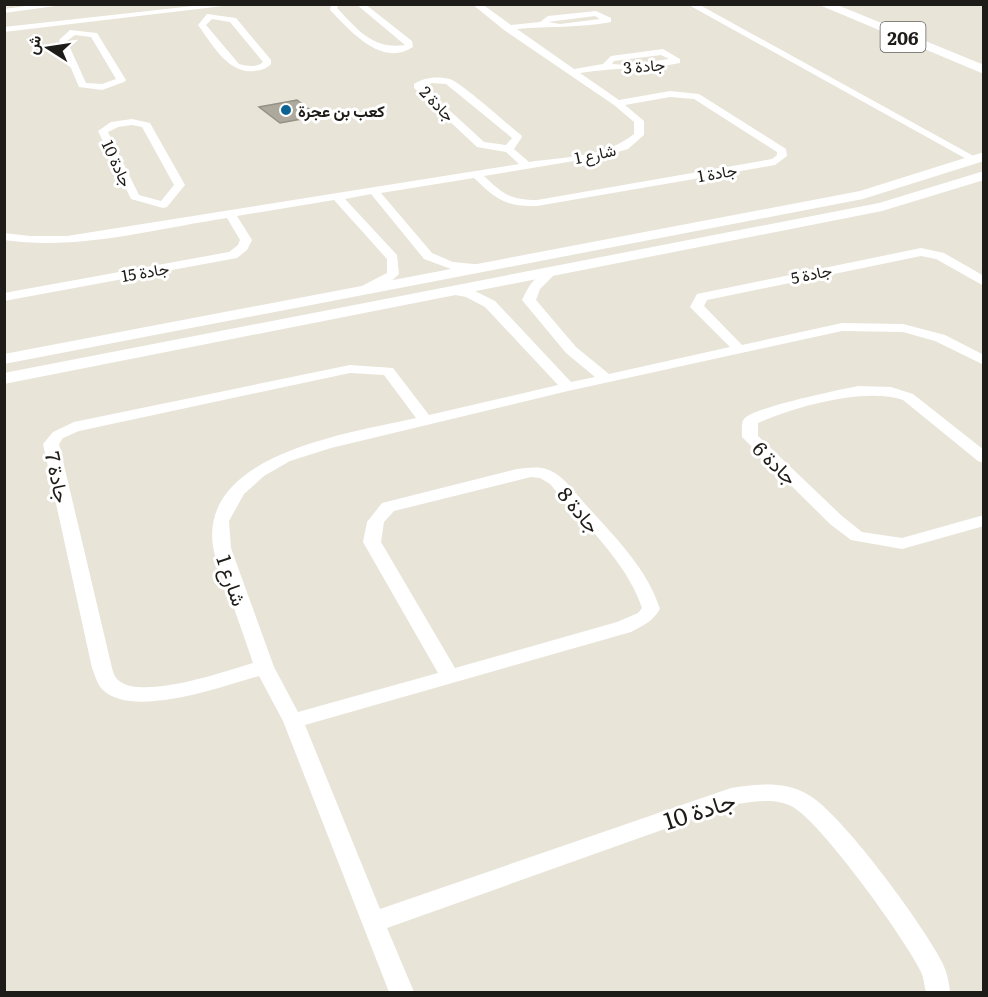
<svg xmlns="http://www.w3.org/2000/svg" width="988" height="997" viewBox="0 0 988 997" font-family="Literata,Vazirmatn,serif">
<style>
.building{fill:#ada99d;stroke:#949185;stroke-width:1.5}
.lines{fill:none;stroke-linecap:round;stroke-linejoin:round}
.minor{fill:#fff;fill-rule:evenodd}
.tertiary{fill:#fff;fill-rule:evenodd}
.primary{fill:#fff;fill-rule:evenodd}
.poi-dot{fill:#0b6394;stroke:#fff;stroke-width:2}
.labels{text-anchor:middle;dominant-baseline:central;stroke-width:6;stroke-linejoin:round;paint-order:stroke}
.far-street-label{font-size:16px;fill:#1e1c18;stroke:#fff}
.far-poi-label{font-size:16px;font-weight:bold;fill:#1e1c18;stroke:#fff;text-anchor:start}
.shield{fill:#fff;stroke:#62605d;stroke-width:1.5}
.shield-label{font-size:18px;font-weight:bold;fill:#1e1c18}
.street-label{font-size:20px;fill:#1e1c18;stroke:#fff}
.near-street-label{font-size:24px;fill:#1e1c18;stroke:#fff}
</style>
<rect width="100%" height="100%" fill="#e8e4d8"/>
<!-- building -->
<polygon class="building" points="297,100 318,116 280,123 259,107"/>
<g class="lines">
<!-- minor -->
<g class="minor">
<polygon points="41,4 70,4 4,13 4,9"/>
<polygon points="211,4 240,4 4,32 4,27"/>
<path d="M331,4h8l-2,4c20,21 36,42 68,37l-49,-41h9l47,37 1,6c-32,21 -63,-17 -83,-37z"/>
<path d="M472,4h10l29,21 29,-3 8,-6 48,-5 15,7v4c-32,6 -62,4 -94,7l57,40 29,-5 8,-8 52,-7 17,10v4c-34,7 -66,4 -100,10l39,27 51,-9 29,3 87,55 1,7 -12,9 -238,41c-32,1 -41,-7 -63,-28l-93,15 51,60 21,9 31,3 2,3 -2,3 -4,1 -29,-3 -27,-10 -53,-65 -26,5 52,56 2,19c-10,11 -24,16 -39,20l-6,-4 33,-17v-14l-53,-59 -97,16 15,24 -5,10 -10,8 -233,43v-8l225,-41 9,-7 2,-5 -13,-22c-73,11 -149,33 -223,22v-7l26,3h37l452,-72 -13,-12 -29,-5 -63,-59v-4c10,-7 24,-8 36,-5 13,5 57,45 71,56l1,2 -8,12 15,13c35,-5 77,-5 105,-28v-12l-20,-17 -110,-75zM595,16l5,3 -40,5 -12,-2zM661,55l8,4 -43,6 -14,-1 2,-3zM432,83l14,1 66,54 -6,7 -22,-3 -61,-56zM670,97l24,2 83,53v3l-5,4 -235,41c-27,0 -34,-6 -53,-24l120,-20 24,-7 16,-14v-14l-19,-16z"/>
<polygon points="687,4 698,4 979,159 970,161"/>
<path d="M207,14l29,4 35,42v4c-5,5 -9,6 -17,7 -26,3 -42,-27 -56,-46zM212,19l18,3 33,40c-6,6 -16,4 -24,2l-33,-39z"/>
<path d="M70,30l27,3 29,47 -2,2 -22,8 -23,-3 -20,-47zM75,35l16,2 25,42 -14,5 -16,-1 -19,-42z"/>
<path d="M132,119l18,4 35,62 -18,22 -4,1 -32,-9 -33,-68 13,-9zM132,125l10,2 32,58 -13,16 -22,-6 -31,-63 10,-5z"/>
<path d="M921,248l23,5 40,23v10l-48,-27 -15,-3 -214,44 -3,6 38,39 100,-22 61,1 42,11 39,20v10l-49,-24 -32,-9 -61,-1 -274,60 -237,57 -41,13 -26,15 -20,18 -15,27 2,27 43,119 24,45 140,-39 -75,-131 4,-20 15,-19 135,-34c11,-1 21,-3 32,1 15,6 26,23 37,35 28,31 61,63 74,104 -8,13 -16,16 -29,23l-326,93 75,184 351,-121c26,-4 53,-7 76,6 33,17 117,132 135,168 5,10 7,20 8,30h-24c-2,-7 -2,-15 -6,-22 -15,-31 -101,-151 -129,-164 -17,-9 -41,-4 -59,-1l-345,123 27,64h-25l-106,-271 -24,-45c-35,10 -128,44 -157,13 -5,-5 -7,-14 -10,-21l-49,-224 10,-12 21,-10 276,-57 43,3 36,47 129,-30 -73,-78 -19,-10 -16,-3 -1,-3 1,-3 25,3 20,10 76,81 24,-5 -29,-24 -44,-53c6,-13 13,-25 27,-30l6,4 -15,15 -4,11 40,47 33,27 121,-27 -40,-40 7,-13zM350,373l34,2 32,43c-65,15 -217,35 -203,129 2,11 8,24 12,35 9,27 19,54 28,81 -27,8 -112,38 -135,17 -3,-2 -5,-8 -6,-12l-53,-224 4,-6 16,-7zM531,477l9,1 10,6c32,38 76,76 92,124l-4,5 -21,9 -162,46 -74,-126 3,-20 10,-11z"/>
<path d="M858,386l33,1 22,7 71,56v13l-6,-2 -75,-61c-38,-13 -109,7 -145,23v13l84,80 20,16 40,6 82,-23v11l-82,23 -51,-9 -21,-16 -88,-87c0,-5 -1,-15 2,-18 10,-12 95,-29 114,-33z"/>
</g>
<!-- tertiary -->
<g class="tertiary">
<polygon points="984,152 984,161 863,199 4,364 4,354 860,191"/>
<polygon points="984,171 984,180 882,211 4,384 4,373 879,203"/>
</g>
<!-- primary -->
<polygon class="primary" points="817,4 835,4 984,65 984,74"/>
</g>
<!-- markers -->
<circle class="poi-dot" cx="286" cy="110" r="6"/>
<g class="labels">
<!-- far-street labels -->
<g class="far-street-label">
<text transform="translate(644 65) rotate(-5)">جادة 3</text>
<text transform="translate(438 103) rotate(46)">جادة 2</text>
<text transform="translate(595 153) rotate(-12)">شارع 1</text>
<text transform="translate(118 163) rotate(65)">جادة 10</text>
<text transform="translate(717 172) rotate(-10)">جادة 1</text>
<text transform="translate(145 271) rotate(-10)">جادة 15</text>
<text transform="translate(811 273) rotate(-12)">جادة 5</text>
</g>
<!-- far-poi labels -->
<g class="far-poi-label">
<text x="298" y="110">كعب بن عجرة</text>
</g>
<!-- shield labels -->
<rect class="shield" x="880.5" y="22" width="45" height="30" rx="4.5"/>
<g class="shield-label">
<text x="903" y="37">206</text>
</g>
<!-- street labels -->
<g class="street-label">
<text transform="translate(776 462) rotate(44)">جادة 6</text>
<text transform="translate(59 477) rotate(78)">جادة 7</text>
<text transform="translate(580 509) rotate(50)">جادة 8</text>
<text transform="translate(233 580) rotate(71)">شارع 1</text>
</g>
<!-- near-street labels -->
<g class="near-street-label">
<text transform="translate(699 809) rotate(-18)">جادة 10</text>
</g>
</g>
<!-- border -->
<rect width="988" height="997" fill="none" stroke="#1e1c18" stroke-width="12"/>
<!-- north arrow -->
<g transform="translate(48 48) rotate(282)" stroke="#ffffff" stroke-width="4.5" paint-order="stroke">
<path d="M0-4.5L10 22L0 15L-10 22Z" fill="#1e1c18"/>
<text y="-9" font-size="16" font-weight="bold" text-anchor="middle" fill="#1e1c18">ش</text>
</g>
</svg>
